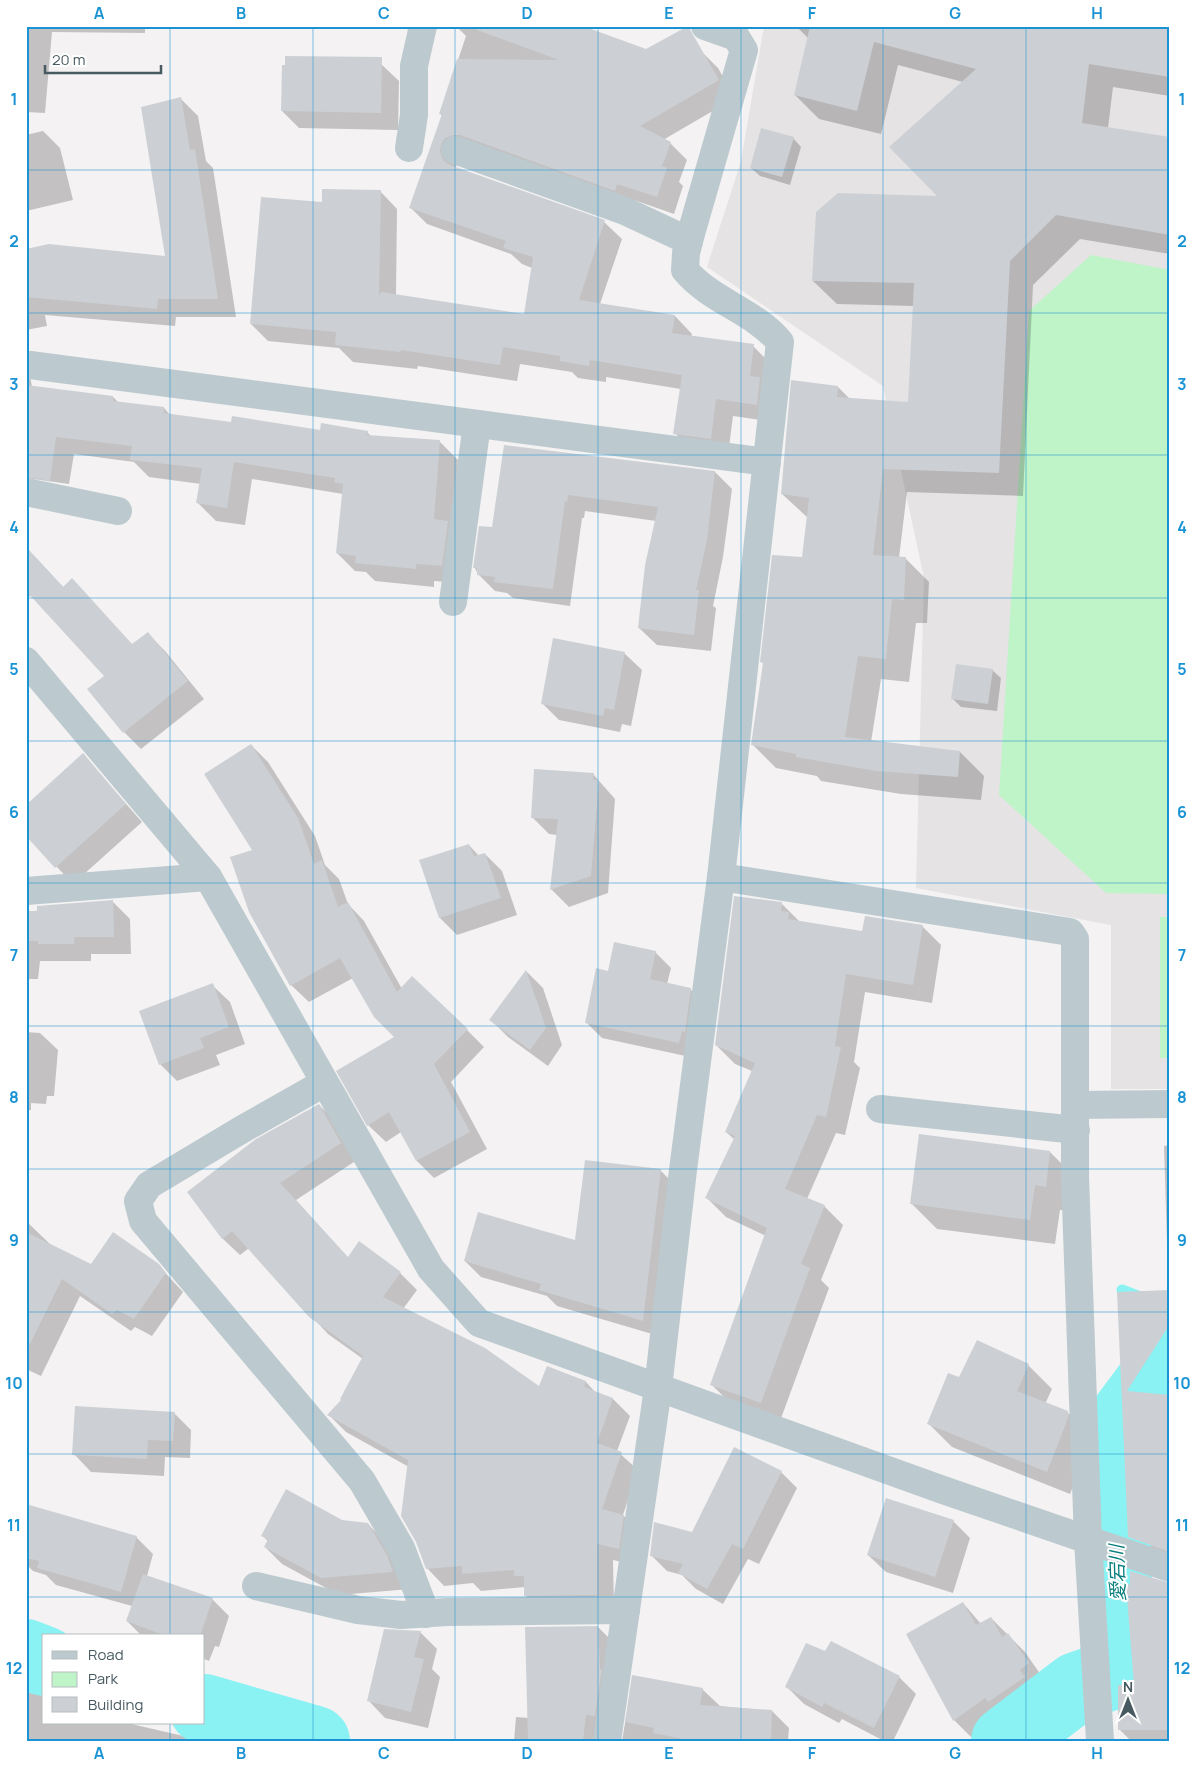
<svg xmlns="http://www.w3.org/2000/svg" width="1196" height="1767" viewBox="0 0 1196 1767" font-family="Manrope,'Noto Sans JP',sans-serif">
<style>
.education{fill:#e5e3e4}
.green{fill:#bff3c8}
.shadow{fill:#0003}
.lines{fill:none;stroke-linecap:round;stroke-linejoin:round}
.stream{stroke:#8af2f2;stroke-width:11}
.river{stroke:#8af2f2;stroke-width:70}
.building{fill:#ccd0d4}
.street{stroke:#bccacf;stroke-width:28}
.grid{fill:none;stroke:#1a93d4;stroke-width:1;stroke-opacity:0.55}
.labels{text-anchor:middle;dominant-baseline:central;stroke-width:4;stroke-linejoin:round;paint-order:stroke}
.water-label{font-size:19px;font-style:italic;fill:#097e7e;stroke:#fff}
.neatline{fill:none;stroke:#1a93d4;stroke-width:2}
.grid-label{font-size:16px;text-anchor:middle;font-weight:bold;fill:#1a93d4}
</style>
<rect width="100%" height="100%" fill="#f4f2f2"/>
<!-- education -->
<polygon class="education" points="764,26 1170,26 1170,1089 1111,1089 1111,925 916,888 924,578 883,386 707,267 741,161"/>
<!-- green -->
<g class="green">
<polygon points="1091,255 1170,270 1170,894 1106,893 999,795 1029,311"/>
<rect x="1160" y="917" width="10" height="141"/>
</g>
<!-- shadow -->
<g class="shadow">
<polygon points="26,26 145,26 145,33 52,32 45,113 26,112"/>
<polygon points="456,26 578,26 646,50 701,51 718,68 735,98 663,140 670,143 687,160 679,182 683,186 674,214 634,200 457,162 456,168 604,222 622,239 600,304 675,316 692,334 691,337 753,346 770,363 774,422 733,416 728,455 692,451 675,433 681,389 606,377 606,382 578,378 572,372 520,364 517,381 418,366 417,369 353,362 339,348 268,341 251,324 323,204 380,191 397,209 396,295 525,315 532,268 522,264 511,254 427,224 410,207 443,116 440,114 466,36"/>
<polygon points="796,26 1170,26 1170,96 1113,87 1108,128 1170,138 1170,254 1080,239 1033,285 1023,496 907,492 899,558 905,558 929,582 927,623 916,623 909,682 881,679 871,742 960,752 984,776 981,800 901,794 821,781 817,776 776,768 753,745 764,664 762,662 803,558 808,518 782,494 838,387 850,399 909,404 914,306 837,304 813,281 940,197 963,82 898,65 881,134 819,119 795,95 809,39"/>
<polygon points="381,64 399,81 398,130 299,128 282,111"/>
<polygon points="180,98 198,116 206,161 213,168 236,317 176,317 175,326 45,315 47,326 26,330 26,250 166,257"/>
<polygon points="43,131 60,148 73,200 26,211 26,135"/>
<polygon points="793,138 801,147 790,185 760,176 751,168"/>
<polygon points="26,353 32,387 113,397 119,403 164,408 171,416 321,432 367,432 371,436 440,442 458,460 452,527 460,583 434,581 434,587 375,581 366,572 355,571 337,553 343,494 252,479 245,525 216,521 198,503 201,484 149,477 134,462 74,454 69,484 26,478"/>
<polygon points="505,446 715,472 732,489 723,557 713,606 716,608 711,651 657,645 639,628 656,521 585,511 584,518 582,518 570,606 513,598 507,593 495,591 478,574 475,568 493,529"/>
<polygon points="26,547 64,588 133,645 148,634 165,651 204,699 141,749 124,732 105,676 31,595 26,599"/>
<polygon points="624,653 642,670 631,726 622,724 620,732 559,720 542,703"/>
<polygon points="992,670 1001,678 997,711 961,707 953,699"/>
<polygon points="251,745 268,762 315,836 325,865 339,879 348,904 364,921 402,989 467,1030 484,1047 451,1082 487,1149 434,1178 417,1161 401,1132 386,1142 368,1125 396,1037 353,978 309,1002 291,985 251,911 254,850"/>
<polygon points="83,755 142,822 73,884 26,834"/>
<polygon points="593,774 615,799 608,893 569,907 552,890 557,835 549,834 532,817"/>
<polygon points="469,845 479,856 485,854 502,871 517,915 457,935 440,918"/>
<polygon points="113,902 130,919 131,954 91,954 91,961 40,961 38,979 26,979 26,912"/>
<polygon points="782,904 801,923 863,933 922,926 941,945 932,1003 865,992 854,1062 860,1068 845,1135 836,1133 807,1199 824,1206 843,1225 821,1280 829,1288 780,1421 730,1403 711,1384 766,1236 726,1217 707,1198 735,1140 726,1132 752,1071 735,1064 716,1045"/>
<polygon points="655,952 671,968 667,984 690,989 706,1004 695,1058 602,1038 587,1023"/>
<polygon points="526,971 543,988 562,1045 548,1066 508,1037 491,1020"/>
<polygon points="212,985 230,1002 245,1044 216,1055 220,1065 177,1081 160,1064"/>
<polygon points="26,1032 40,1033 58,1050 54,1096 47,1096 46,1104 31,1103 31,1110 26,1110"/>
<polygon points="319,1105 336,1122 357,1160 296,1200 348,1258 359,1243 400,1273 417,1290 403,1309 540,1388 586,1382 596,1393 613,1399 630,1416 617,1451 638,1470 623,1515 640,1533 636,1565 613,1560 614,1611 543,1612 525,1595 525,1587 481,1591 473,1583 444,1586 427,1568 409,1467 346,1432 329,1415 343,1400 363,1359 328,1334 249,1248 240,1255 222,1238"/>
<polygon points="1170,1145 1170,1265 1167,1243 1164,1146"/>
<polygon points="1050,1152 1075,1177 1070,1211 1060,1210 1055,1244 937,1229 912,1204"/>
<polygon points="660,1170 676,1186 659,1336 557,1306 547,1296 481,1277 465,1261 576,1242"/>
<polygon points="26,1221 52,1246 92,1266 158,1265 183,1292 152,1336 135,1327 131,1331 80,1296 41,1376 26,1369"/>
<polygon points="1170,1295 1170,1446 1125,1428 1119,1298"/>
<polygon points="1028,1365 1052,1389 1045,1404 1067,1412 1091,1436 1091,1442 1070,1494 952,1447 929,1424 960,1379"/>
<polygon points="174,1413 191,1430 190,1458 165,1457 164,1476 91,1472 74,1454"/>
<polygon points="781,1472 797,1488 759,1564 748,1559 723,1604 696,1589 682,1575 667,1571 651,1555 693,1534"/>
<polygon points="1170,1486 1170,1562 1147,1554 1130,1537"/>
<polygon points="26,1519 136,1537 153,1554 147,1576 212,1599 229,1616 219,1647 215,1646 209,1661 204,1659 204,1636 142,1636 127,1621 132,1606 56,1585 46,1575 33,1571 26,1564"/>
<polygon points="341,1521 368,1524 385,1542 410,1589 339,1595 282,1564 265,1547 268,1541 262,1535"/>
<polygon points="953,1521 970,1538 953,1593 886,1572 868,1555"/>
<polygon points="963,1603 981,1624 991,1618 1025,1652 1045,1681 1036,1687 1041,1694 1006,1718 1003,1715 971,1737 954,1720"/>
<polygon points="598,1627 615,1644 611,1741 514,1741 516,1717 529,1718"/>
<polygon points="420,1632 437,1649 432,1669 440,1677 428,1728 385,1718 368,1700"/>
<polygon points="1170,1642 1170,1741 1131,1741 1119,1729 1135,1686"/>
<polygon points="825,1653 899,1677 916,1694 893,1741 884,1741 842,1719 839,1723 804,1704 787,1687"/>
<polygon points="633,1676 702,1689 720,1706 772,1711 789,1728 788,1741 622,1741"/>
<polygon points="26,1692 44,1696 44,1723 127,1723 205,1741 26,1741"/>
<polygon points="1051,1736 1055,1741 1045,1741"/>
</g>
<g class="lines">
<!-- stream -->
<polyline class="stream" points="1122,1290 1140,1297"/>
<!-- river -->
<g class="river">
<polyline points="26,1654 44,1661"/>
<polyline points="204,1709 315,1741"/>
<polyline points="1006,1741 1077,1687 1120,1672 1114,1482 1119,1430 1126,1415 1170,1356"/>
</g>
</g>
<!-- building -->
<g class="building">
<polygon points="478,26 583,26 646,49 688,26 719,80 640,126 671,142 662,166 667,168 657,197 617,184 615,191 460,135 453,135 445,138 441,144 440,152 443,160 450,165 605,220 579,300 675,315 672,333 754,344 750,376 760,377 757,405 716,399 711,439 673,434 682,375 590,360 589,366 560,361 560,356 503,347 500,365 401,350 400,352 335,345 336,332 250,324 261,197 322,202 322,189 381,190 379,296 381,292 524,314 533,257 503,248 506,241 409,208 442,114 439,114 457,59 559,60 477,30"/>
<polygon points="810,26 1170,26 1170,77 1089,64 1082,123 1170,137 1170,235 1056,215 1010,261 999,473 883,469 873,555 906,557 904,600 892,599 886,659 858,656 845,737 960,751 958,777 876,771 796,757 796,754 751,745 763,663 760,662 772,555 802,557 809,498 781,494 791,380 838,386 837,397 908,402 914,283 812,281 816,212 838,193 937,196 889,147 976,69 874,42 857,111 794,95"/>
<polygon points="285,56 382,57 381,113 281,111 282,65 285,65"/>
<polygon points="181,97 190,150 195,149 218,299 158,299 157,309 26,297 26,249 49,244 165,256 141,107"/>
<polygon points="761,128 794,137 782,177 750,168"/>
<polygon points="26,385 113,396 113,401 164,407 164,413 231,422 232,416 320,430 321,423 368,431 367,435 440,440 434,519 448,521 442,566 416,564 416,569 355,563 356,556 336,553 343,484 334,482 335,478 234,462 227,508 196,503 202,468 130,460 132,446 56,437 50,481 26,477"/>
<polygon points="504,445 715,471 707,540 696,590 699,590 694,635 638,628 645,565 658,507 568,495 567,502 565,501 553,589 494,582 495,577 477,575 477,568 473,568 479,526 492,527"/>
<polygon points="26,547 63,587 72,578 132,644 148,632 188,681 123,733 87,689 104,676 26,591"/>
<polygon points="553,638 625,652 614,710 605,708 603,716 541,704"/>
<polygon points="956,664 993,669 988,704 951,699"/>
<polygon points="251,744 298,818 314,864 322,860 338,907 348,902 397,992 412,976 468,1029 434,1064 470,1132 416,1161 389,1112 367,1126 336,1071 394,1037 374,1017 340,958 290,986 249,912 230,857 252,850 204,774"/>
<polygon points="83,753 126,804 55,868 26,836 26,805"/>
<polygon points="534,769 594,773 593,780 599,780 591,876 550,890 558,819 531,818"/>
<polygon points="469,844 474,856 485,853 501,898 439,918 419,860"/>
<polygon points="734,896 782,902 781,911 789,912 788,919 862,931 865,916 923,925 913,985 846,974 835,1046 841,1047 826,1117 817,1115 785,1189 825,1205 801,1264 810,1268 761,1403 710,1385 767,1228 705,1198 735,1136 725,1132 755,1063 715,1045"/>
<polygon points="113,900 114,937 74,937 74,944 38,944 38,941 26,941 26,911 37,911 37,906"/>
<polygon points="614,942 656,951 650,979 691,988 685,1032 682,1031 679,1043 585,1023 596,968 608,971"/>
<polygon points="526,970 546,1028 530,1050 489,1020"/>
<polygon points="213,983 229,1027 200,1038 204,1048 159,1065 139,1011"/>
<polygon points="319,1104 341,1143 280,1183 348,1257 359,1241 401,1272 383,1297 485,1348 539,1386 547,1366 586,1381 584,1387 613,1398 597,1443 622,1452 602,1509 624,1515 619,1549 597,1544 597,1595 524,1596 524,1576 514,1576 514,1570 462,1574 462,1566 426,1569 416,1542 401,1516 408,1460 327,1415 341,1400 340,1399 363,1356 309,1317 232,1231 222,1239 187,1192 256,1139"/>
<polygon points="919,1134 1050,1151 1046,1187 1035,1185 1030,1220 910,1204"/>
<polygon points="585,1160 661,1169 643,1321 539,1290 541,1284 464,1261 478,1212 575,1240"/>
<polygon points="26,1232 91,1264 113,1232 159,1264 166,1273 134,1319 117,1310 112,1314 62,1279 26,1352"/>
<polygon points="1170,1290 1170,1324 1127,1391 1170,1395 1170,1537 1167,1537 1167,1551 1128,1537 1117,1292"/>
<polygon points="977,1340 1029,1364 1017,1391 1068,1411 1068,1418 1047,1472 927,1424 948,1373 959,1377"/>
<polygon points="75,1406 175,1412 173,1441 148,1440 147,1459 72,1455"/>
<polygon points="734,1447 782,1471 743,1549 732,1544 707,1589 678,1573 683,1564 650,1556 654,1522 692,1532"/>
<polygon points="286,1489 342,1520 368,1523 387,1555 393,1572 321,1578 264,1547 268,1539 261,1536"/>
<polygon points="886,1498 954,1520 935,1577 867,1555"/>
<polygon points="26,1504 137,1536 121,1592 37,1568 39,1561 26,1558"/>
<polygon points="1130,1571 1170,1583 1170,1730 1118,1730 1118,1685 1134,1685 1126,1585 1130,1584"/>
<polygon points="143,1574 213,1598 200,1636 166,1636 126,1621"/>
<polygon points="963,1602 976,1625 991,1617 1002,1637 1008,1633 1029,1663 1020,1670 1025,1677 988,1702 985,1698 953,1721 906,1634"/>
<polygon points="598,1626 600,1669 602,1669 595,1716 586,1715 583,1741 528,1741 525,1627"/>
<polygon points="384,1629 421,1631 414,1657 424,1659 411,1712 367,1701"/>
<polygon points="831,1641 900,1676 874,1728 824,1703 822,1707 785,1687 806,1643 825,1651"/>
<polygon points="632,1675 703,1688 700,1705 772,1710 771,1741 693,1741 653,1733 654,1728 625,1722"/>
</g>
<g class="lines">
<!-- street -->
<g class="street">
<polyline points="409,148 414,115 414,66 423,26"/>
<polyline points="455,150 625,211 689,241"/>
<polyline points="30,365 767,462"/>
<polyline points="26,492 118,511"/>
<polyline points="453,602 477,424"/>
<polyline points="26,661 208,877 431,1269 479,1323 943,1490 1170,1568"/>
<polyline points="721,877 1070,932 1075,939 1075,1176 1088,1540 1100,1741"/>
<polyline points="26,891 208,877"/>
<polyline points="324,1083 241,1130 149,1185 138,1201 143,1221 362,1481 401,1548 426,1614"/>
<polyline points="1076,1105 1170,1104"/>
<polyline points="880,1109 1076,1130"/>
<polyline points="256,1586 358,1610 401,1615 447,1612 626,1610"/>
<path d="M607,1741l51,-353 25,-218 38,-293 59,-535c-27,-32 -68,-40 -95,-72l1,-17 6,-23 52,-180 -8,-13 -31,-11"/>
</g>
</g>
<!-- grid -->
<path class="grid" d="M170,26v1610M313,26v1715M455,26v1715M598,26v1715M741,26v1715M883,26v1715M1026,26v1715M26,170h1144M26,313h1144M26,455h1144M26,598h1144M26,741h1144M26,883h1144M26,1026h1144M26,1169h1144M26,1312h1144M26,1454h1144M26,1597h1144M170,1723v18"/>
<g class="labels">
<!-- water labels -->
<g class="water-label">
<text transform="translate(1117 1573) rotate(-92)">愛宕川</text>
</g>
</g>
<!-- border -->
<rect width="1196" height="1767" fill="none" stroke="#ffffff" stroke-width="55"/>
<!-- legend -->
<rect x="42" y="1634" width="162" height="90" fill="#ffffff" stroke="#b6bdc0"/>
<rect x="52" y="1651" width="25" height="8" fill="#bccacf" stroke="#b6bdc0"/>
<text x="88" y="1660" font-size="15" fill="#485a61">Road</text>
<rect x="52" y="1672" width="25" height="15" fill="#bff3c8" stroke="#b6bdc0"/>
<text x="88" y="1684" font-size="15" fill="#485a61">Park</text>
<rect x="52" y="1697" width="25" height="15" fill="#ccd0d4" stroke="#b6bdc0"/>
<text x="88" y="1710" font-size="15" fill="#485a61">Building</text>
<!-- north arrow -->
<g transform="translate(1128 1700)" stroke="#ffffff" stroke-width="4" paint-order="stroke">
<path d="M0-4L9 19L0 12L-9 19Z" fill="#485a61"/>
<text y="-8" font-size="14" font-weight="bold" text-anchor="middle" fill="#485a61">N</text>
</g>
<!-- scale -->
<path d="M45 65v8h116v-8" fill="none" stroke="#485a61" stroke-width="2.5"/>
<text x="52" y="65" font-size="15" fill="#485a61" stroke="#ffffff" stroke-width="4" paint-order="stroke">20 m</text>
<rect x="28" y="28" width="1140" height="1712" class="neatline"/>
<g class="grid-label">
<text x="99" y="19">A</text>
<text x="241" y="19">B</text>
<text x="384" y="19">C</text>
<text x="527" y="19">D</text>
<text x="669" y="19">E</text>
<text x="812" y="19">F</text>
<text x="955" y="19">G</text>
<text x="1097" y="19">H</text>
<text x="14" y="105">1</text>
<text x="1182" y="105">1</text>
<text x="14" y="247">2</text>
<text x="1182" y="247">2</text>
<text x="14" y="390">3</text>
<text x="1182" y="390">3</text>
<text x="14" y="533">4</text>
<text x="1182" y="533">4</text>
<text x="14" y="675">5</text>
<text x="1182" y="675">5</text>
<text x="14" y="818">6</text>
<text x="1182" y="818">6</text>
<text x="14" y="961">7</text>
<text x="1182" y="961">7</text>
<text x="14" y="1103">8</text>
<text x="1182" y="1103">8</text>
<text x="14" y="1246">9</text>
<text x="1182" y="1246">9</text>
<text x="14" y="1389">10</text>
<text x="1182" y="1389">10</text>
<text x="14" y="1531">11</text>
<text x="1182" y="1531">11</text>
<text x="14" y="1674">12</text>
<text x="1182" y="1674">12</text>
<text x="99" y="1759">A</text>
<text x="241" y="1759">B</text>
<text x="384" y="1759">C</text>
<text x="527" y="1759">D</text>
<text x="669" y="1759">E</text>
<text x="812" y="1759">F</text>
<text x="955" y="1759">G</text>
<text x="1097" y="1759">H</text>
</g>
</svg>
